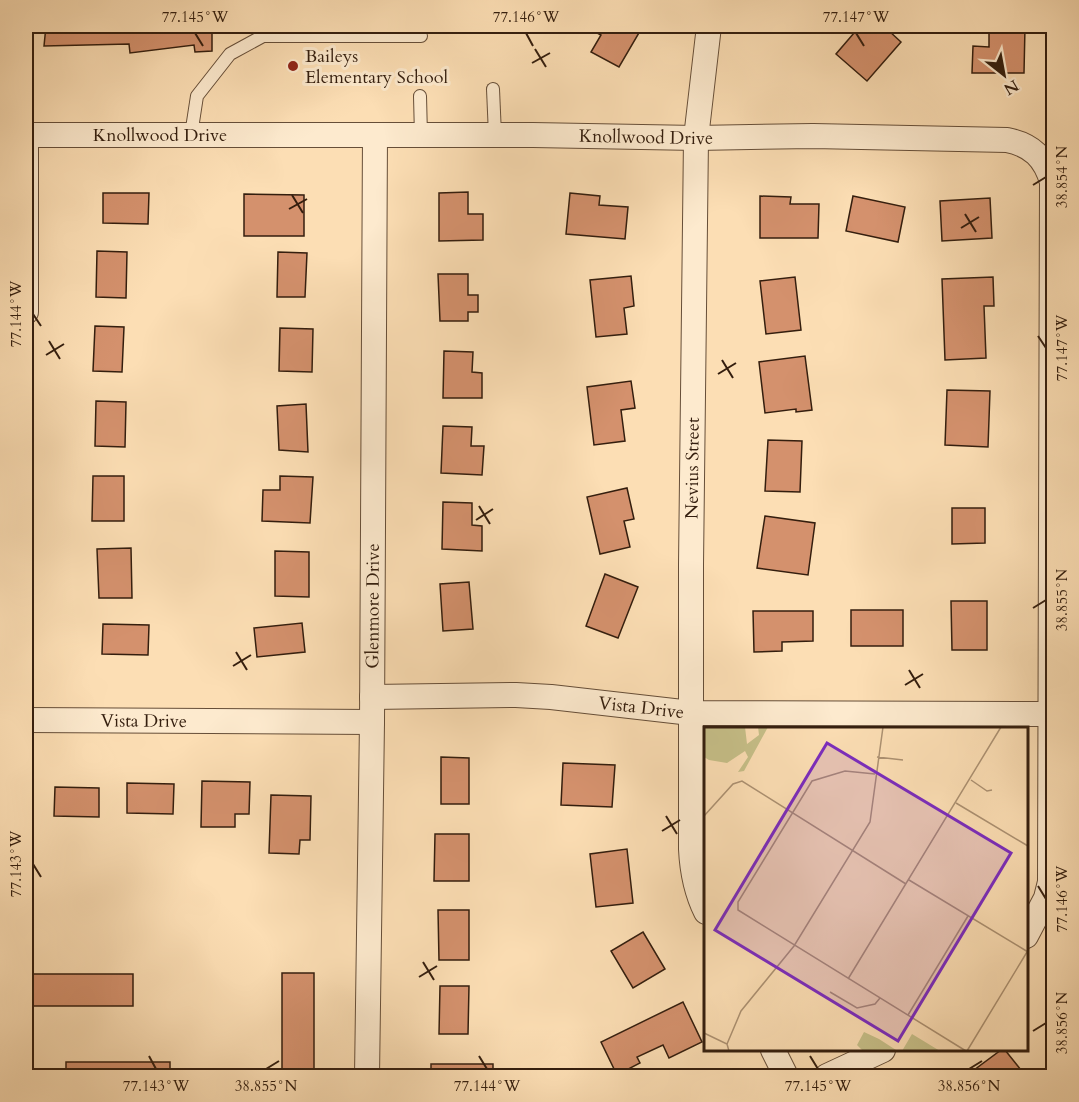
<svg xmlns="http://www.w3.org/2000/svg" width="1079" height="1102" viewBox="0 0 1079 1102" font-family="Cardo,serif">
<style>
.green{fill:#c6bf88;stroke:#7d6e4b;stroke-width:1.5}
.building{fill:#d4916d;stroke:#341e0e;stroke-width:1.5}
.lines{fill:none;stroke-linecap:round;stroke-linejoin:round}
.service-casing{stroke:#664e38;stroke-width:14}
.minor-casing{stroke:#664e38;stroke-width:26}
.service{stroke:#fdeace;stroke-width:12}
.minor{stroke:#fdeace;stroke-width:24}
.ticks{fill:none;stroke:#341e0e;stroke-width:2}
.poi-dot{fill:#8f2418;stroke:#fdeace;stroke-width:2}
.labels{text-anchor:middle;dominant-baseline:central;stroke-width:6;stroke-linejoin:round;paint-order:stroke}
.poi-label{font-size:18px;fill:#341e0e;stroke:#fdeace;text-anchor:start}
.street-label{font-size:18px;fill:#341e0e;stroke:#fdeace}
.inset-road{fill:none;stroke:#ac9172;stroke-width:1.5}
.view{fill:#7b2cbf;fill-opacity:0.15;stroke:#7b2cbf;stroke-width:3}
.inset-edge{fill:none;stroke:#341e0e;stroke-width:3}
.neatline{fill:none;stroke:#341e0e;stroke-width:2}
.ticks-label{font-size:15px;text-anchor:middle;fill:#341e0e}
</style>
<rect width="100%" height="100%" fill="#fcdeb4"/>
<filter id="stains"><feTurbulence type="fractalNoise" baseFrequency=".00333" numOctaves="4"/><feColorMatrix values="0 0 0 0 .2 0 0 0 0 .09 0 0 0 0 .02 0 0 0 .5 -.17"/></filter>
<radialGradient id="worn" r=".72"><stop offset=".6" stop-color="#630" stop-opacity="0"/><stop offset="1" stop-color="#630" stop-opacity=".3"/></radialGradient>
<!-- green -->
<rect class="green" x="1047" y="959" width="6" height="117"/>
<!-- building -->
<g class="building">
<polygon points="46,26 212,26 212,51 195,52 194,45 130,53 129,44 44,46"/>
<polygon points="584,26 643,26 619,67 591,52 601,35"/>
<polygon points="860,26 892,26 888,30 901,42 867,81 836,54"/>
<polygon points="989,26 1025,27 1024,73 972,73 973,46 989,47"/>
<polygon points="468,192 468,214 483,214 483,240 439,241 439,193"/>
<polygon points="103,193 149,193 148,224 103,223"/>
<polygon points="570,193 600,196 599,205 628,207 625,239 566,234"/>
<polygon points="244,194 304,195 304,236 244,236"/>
<polygon points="760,196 791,197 790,204 819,204 818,238 760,238"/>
<polygon points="853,196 905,207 898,242 846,231"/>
<polygon points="990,198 992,238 942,241 940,201"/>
<polygon points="97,251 127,252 126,298 96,297"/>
<polygon points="278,252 307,253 305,297 277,297"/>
<polygon points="438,274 468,274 468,295 478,295 478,312 468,312 468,321 440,321"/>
<polygon points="631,276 634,306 624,308 627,334 596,337 590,280"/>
<polygon points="795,277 801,330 766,334 760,281"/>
<polygon points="993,277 994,306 984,306 986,358 945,360 942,279"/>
<polygon points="95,326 124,327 122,372 93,371"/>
<polygon points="280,328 313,329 312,372 279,371"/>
<polygon points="444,351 473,352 472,372 482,373 482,398 443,398"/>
<polygon points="805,356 812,410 796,412 796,409 765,413 759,362"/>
<polygon points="631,381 635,408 621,410 625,441 594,445 587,387"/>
<polygon points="947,390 990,391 988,447 945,445"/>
<polygon points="96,401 126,402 125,447 95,446"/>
<polygon points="306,404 308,452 279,450 277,406"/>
<polygon points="443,426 472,427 471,446 484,446 482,475 441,473"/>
<polygon points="768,440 802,441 800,492 765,491"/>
<polygon points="93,476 124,476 124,521 92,521"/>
<polygon points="280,476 313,477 310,523 262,521 263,490 280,490"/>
<polygon points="627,488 634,519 624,521 630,547 600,554 587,497"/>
<polygon points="443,502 472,503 472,525 482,526 482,551 442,549"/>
<polygon points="952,508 985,508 985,543 952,544"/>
<polygon points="765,516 815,523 808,575 757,568"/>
<polygon points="131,548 132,598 99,598 97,549"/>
<polygon points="275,551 309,552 309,597 275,596"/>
<polygon points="605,574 638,587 618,638 586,626"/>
<polygon points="469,582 473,629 443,631 440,584"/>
<polygon points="951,601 987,601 987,650 952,650"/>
<rect x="851" y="610" width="52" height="36"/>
<polygon points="753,611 813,611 813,641 782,642 782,651 754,652"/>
<polygon points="302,623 305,652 257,657 254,628"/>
<polygon points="103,624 149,625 148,655 102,654"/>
<polygon points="441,757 469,758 469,804 441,804"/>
<polygon points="563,763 615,765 612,807 561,805"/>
<polygon points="202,781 250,782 249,814 235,814 235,827 201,827"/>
<polygon points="127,783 174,784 173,814 127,813"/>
<polygon points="55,787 99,788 99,817 54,816"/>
<polygon points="271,795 311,796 310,840 300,840 299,854 269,853"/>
<polygon points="435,834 469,834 469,881 434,881"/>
<polygon points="627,849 633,903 596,907 590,854"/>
<polygon points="438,910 469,910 469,960 439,960"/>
<polygon points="643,932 665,969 633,988 611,951"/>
<rect x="282" y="973" width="32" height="103"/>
<rect x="26" y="974" width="107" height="32"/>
<polygon points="440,986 469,986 468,1034 439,1034"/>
<polygon points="683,1002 702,1042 669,1058 663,1045 637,1057 640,1063 617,1075 601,1042"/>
<polygon points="1001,1050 1005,1050 1025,1075 966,1076"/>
<rect x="66" y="1062" width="104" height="14"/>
<rect x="431" y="1064" width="62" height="12"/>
</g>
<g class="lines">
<!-- service casing -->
<g class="service-casing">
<g id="service">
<polyline points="493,89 495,135"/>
<polyline points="420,96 421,136"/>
<polyline points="191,135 197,96 230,54 263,36 421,36"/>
</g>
</g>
<!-- minor casing -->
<g class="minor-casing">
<g id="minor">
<path id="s1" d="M26,135h507l163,3 117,-2 194,4c25,5 38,18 45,42l-2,700 -4,16 -20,38"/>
<polyline points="26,312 26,135"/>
<path id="s2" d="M372,697l144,-2 35,2 140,16 363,1"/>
<path id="s3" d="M26,720l346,2"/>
<path id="s4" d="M706,912c-10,-20 -14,-41 -15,-63v-284l5,-427 13,-112"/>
<polyline points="773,1050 786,1076"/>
<path id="s5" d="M367,1076l5,-354 3,-587"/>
<polyline points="827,1076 883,1050"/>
</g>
</g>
<!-- service -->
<use href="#service" class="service"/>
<!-- minor -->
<use href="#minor" class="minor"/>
</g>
<!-- ticks -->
<path class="ticks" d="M195,33l8,13M526,33l7,13M856,33l8,13M535,49l11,18M532,63l18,-10M1033,185l13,-8M292,195l11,18M289,209l18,-10M965,214l11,18M961,228l18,-11M33,314l8,12M1038,336l8,12M49,341l11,18M46,355l18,-11M722,360l11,18M718,374l18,-11M479,506l11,18M476,520l17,-11M1033,608l13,-8M236,652l11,18M233,666l18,-11M909,670l11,18M905,685l18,-11M666,816l11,18M662,831l18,-11M33,864l8,13M1038,886l8,13M423,962l11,18M419,977l18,-11M1033,1031l13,-8M149,1056l7,13M479,1056l8,13M810,1056l8,13M266,1069l13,-8M969,1069l13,-8"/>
<!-- markers -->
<circle class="poi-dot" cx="293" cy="66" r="6"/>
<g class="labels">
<!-- poi labels -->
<g class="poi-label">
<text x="305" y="56">Baileys<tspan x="305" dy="21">Elementary School</tspan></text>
</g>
<!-- street labels -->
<g class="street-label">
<text stroke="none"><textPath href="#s1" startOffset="134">Knollwood Drive</textPath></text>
<text stroke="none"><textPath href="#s1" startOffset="620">Knollwood Drive</textPath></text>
<text stroke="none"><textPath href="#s4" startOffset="446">Nevius Street</textPath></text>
<text stroke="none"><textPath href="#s5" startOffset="470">Glenmore Drive</textPath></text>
<text stroke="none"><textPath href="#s2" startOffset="270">Vista Drive</textPath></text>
<text stroke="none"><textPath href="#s3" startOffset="118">Vista Drive</textPath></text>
</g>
</g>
<!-- overview -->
<g transform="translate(704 727)">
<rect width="324" height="324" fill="#fcdeb4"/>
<path d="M0,0h41l2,17 12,-9 -1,-8h10l-24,44 -6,1 10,-15 -3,-6 -18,12 -18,-3 -5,-3zM160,305l15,7 17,11 -33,1 -6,-6zM208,307l28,17h-38z" fill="#c6bf88"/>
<path class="inset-road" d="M173,30l26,3M171,47l-30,-3 -33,10 -74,121v8l228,141M267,53l16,11 5,-1M252,76l72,43M0,89l29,-32 9,-3 164,103M205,153l119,72M144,252l153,-252M126,265l27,16 18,-4 5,-6M204,288l60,-99M0,306l23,11 2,7M23,317l14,-33 53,-65 76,-124 13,-95M263,324l60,-99"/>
<path class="view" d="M123,16l184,110 -113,188 -183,-111z"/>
<rect width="324" height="324" class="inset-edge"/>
</g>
<!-- margin -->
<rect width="1079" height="1102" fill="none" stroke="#fcdeb4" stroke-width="66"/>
<!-- north arrow -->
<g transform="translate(1004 75) rotate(149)" stroke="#fdeace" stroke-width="4.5" paint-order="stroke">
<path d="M0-4.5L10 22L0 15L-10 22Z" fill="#341e0e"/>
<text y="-9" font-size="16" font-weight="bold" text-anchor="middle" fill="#341e0e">N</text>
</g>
<rect x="33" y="33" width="1013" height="1036" class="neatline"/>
<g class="ticks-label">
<text x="195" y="22">77.145°W</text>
<text x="526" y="22">77.146°W</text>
<text x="856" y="22">77.147°W</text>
<text transform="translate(1062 177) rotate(-90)" y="5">38.854°N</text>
<text transform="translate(16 314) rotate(-90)" y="5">77.144°W</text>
<text transform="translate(1062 348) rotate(-90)" y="5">77.147°W</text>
<text transform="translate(1062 600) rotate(-90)" y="5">38.855°N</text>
<text transform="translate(16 864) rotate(-90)" y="5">77.143°W</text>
<text transform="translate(1062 899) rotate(-90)" y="5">77.146°W</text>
<text transform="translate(1062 1023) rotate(-90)" y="5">38.856°N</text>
<text x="156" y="1091">77.143°W</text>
<text x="266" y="1091">38.855°N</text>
<text x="487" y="1091">77.144°W</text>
<text x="818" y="1091">77.145°W</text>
<text x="969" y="1091">38.856°N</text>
</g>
<rect width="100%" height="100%" filter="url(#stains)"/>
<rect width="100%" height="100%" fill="url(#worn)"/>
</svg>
